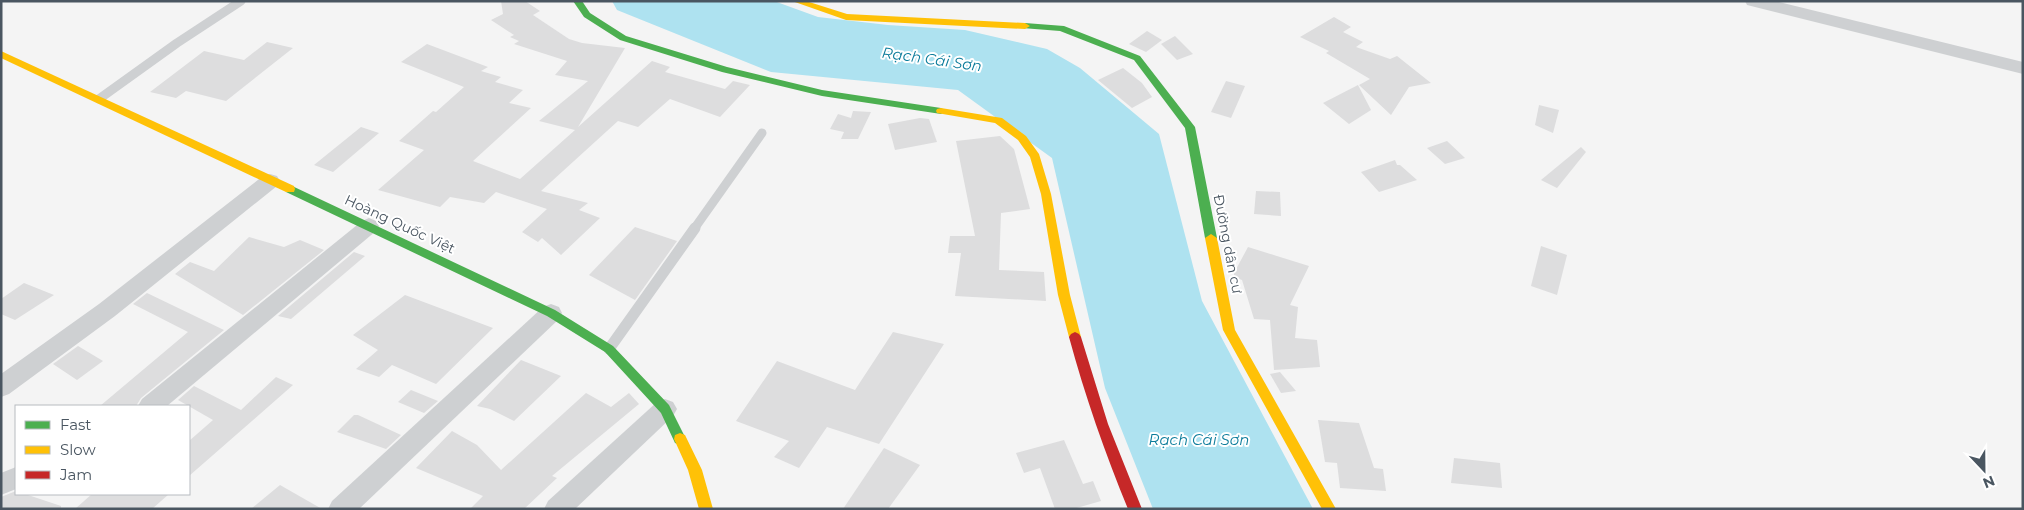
<svg xmlns="http://www.w3.org/2000/svg" width="2024" height="510" viewBox="0 0 2024 510" font-family="Montserrat,sans-serif">
<style>
.water{fill:#aee2f0}
.building{fill:#ddddde}
.lines{fill:none;stroke-linecap:round;stroke-linejoin:round}
.lane-far1{stroke:#ced0d2;stroke-width:9}
.lane{stroke:#ced0d2;stroke-width:11}
.street{fill:#ced0d2;fill-rule:evenodd}
.fast{fill:#4caf50;fill-rule:evenodd}
.slow{fill:#ffc107;fill-rule:evenodd}
.jam{fill:#c62828;fill-rule:evenodd}
.labels{text-anchor:middle;dominant-baseline:central;stroke-width:4;stroke-linejoin:round;paint-order:stroke}
.street-label{font-size:14px;fill:#4a5661;stroke:#fff}
.water-label{font-size:15px;font-style:italic;fill:#0c7c9b;stroke:#fff}
</style>
<rect width="100%" height="100%" fill="#f4f4f4"/>
<!-- water -->
<polygon class="water" points="612,1 774,1 818,17 888,25 965,30 1047,49 1080,68 1159,134 1202,301 1313,509 1153,509 1105,388 1052,158 958,90 771,72 617,10"/>
<!-- building -->
<g class="building">
<polygon points="501,1 525,1 540,11 533,15 569,39 582,43 625,48 578,127 652,61 670,67 665,72 725,89 733,81 750,85 720,117 670,99 638,127 618,121 541,191 588,203 579,210 600,218 561,255 542,238 538,242 522,232 547,209 496,192 484,203 450,197 440,207 378,190 424,150 399,141 433,111 436,112 464,87 401,62 427,44 488,67 481,71 501,77 495,82 523,90 509,103 531,108 473,161 520,179 575,130 539,121 588,81 555,75 567,61 514,44 519,41 510,37 514,35 491,20 503,14"/>
<polygon points="1334,17 1351,27 1343,32 1363,42 1356,47 1390,59 1397,56 1431,83 1409,87 1391,115 1359,85 1370,79 1326,53 1329,51 1300,37"/>
<polygon points="1147,31 1162,40 1146,52 1129,44"/>
<polygon points="1175,36 1193,54 1177,60 1161,44"/>
<polygon points="267,42 293,48 226,101 186,91 176,98 150,92 204,51 244,60"/>
<polygon points="1123,68 1142,83 1152,97 1132,108 1098,80"/>
<polygon points="1226,81 1245,86 1231,118 1211,112"/>
<polygon points="1358,85 1371,110 1349,124 1323,103"/>
<polygon points="1539,105 1559,110 1553,133 1535,125"/>
<polygon points="853,111 871,112 858,139 841,139 844,132 830,129 838,114 851,118"/>
<polygon points="920,118 929,119 937,142 895,150 888,124"/>
<polygon points="361,127 379,133 333,172 314,165"/>
<polygon points="1000,136 1014,149 1030,209 1001,213 999,270 1044,272 1046,301 955,296 961,253 948,253 950,236 975,236 956,141"/>
<polygon points="1447,141 1465,158 1445,164 1427,148"/>
<polygon points="1581,147 1586,152 1557,188 1541,180"/>
<polygon points="1395,160 1397,165 1400,165 1417,180 1379,192 1361,172"/>
<polygon points="1256,191 1280,192 1281,216 1254,214"/>
<polygon points="635,227 677,241 635,300 589,275"/>
<polygon points="249,237 284,247 300,240 324,250 243,315 175,274 190,262 214,271"/>
<polygon points="1541,246 1567,255 1557,295 1531,286"/>
<polygon points="1248,247 1309,266 1290,305 1298,307 1295,338 1317,340 1320,367 1274,370 1270,320 1254,319 1242,280 1234,277 1234,273"/>
<polygon points="354,252 365,256 291,319 278,316"/>
<polygon points="24,283 54,295 15,320 1,314 1,299"/>
<polygon points="147,293 224,330 141,398 136,406 100,406 188,332 133,304"/>
<polygon points="405,295 493,328 436,384 392,365 379,377 356,369 378,350 353,335"/>
<polygon points="893,332 944,344 879,444 827,427 799,468 774,457 789,441 736,421 777,361 855,390"/>
<polygon points="78,346 103,361 77,380 53,364"/>
<polygon points="521,360 561,376 514,421 490,409 477,406"/>
<polygon points="1280,372 1296,391 1281,393 1270,374"/>
<polygon points="276,377 293,385 189,476 189,441 213,420 178,400 194,386 241,410"/>
<polygon points="411,390 438,401 424,413 398,402"/>
<polygon points="586,393 611,407 629,393 639,404 552,476 557,478 524,509 470,509 483,496 416,468 452,431 477,445 501,470"/>
<polygon points="354,415 358,415 401,435 386,449 337,432"/>
<polygon points="1318,420 1359,423 1374,468 1383,469 1386,491 1340,488 1337,463 1325,462"/>
<polygon points="1064,440 1083,484 1093,481 1101,501 1073,509 1055,509 1040,468 1024,473 1016,453"/>
<polygon points="884,448 920,465 888,509 843,509"/>
<polygon points="1454,458 1500,463 1502,488 1451,483"/>
<polygon points="280,485 322,509 251,509"/>
<polygon points="16,491 16,494 25,494 61,506 61,509 1,509 1,497"/>
<polygon points="92,494 169,494 152,509 75,509"/>
</g>
<g class="lines">
<!-- lane-far1 -->
<g class="lane-far1">
<polyline points="99,99 177,43 241,1"/>
<polyline points="694,229 762,133"/>
</g>
<!-- lane -->
<polyline class="lane" points="609,349 695,228"/>
<!-- street -->
<g class="street">
<polygon points="1745,1 1775,1 2023,62 2023,74 1747,5"/>
<polygon points="270,174 277,176 280,181 277,186 115,316 9,394 1,397 1,374 99,304 263,176"/>
<polygon points="369,218 376,221 379,226 376,231 167,406 138,406 142,399 362,221"/>
<polygon points="551,304 559,307 562,313 559,319 359,509 328,509 332,501 543,307"/>
<polygon points="665,399 673,402 677,409 673,416 575,509 544,509 548,501 657,402"/>
<polygon points="16,467 16,489 1,495 1,473"/>
</g>
<!-- fast -->
<g class="fast">
<polygon points="573,1 582,1 590,13 626,36 727,67 822,90 941,108 946,111 941,114 822,96 722,72 620,40 584,17"/>
<polygon points="1025,23 1064,26 1140,56 1195,127 1217,238 1215,241 1211,242 1205,238 1185,128 1134,60 1060,31 1022,28 1020,26"/>
<polygon points="290,185 555,310 613,346 669,405 686,439 685,443 680,445 675,443 661,413 605,352 547,316 286,192 285,189 286,186"/>
</g>
<!-- slow -->
<g class="slow">
<polygon points="792,1 806,1 847,14 1025,23 1030,26 1025,29 846,20"/>
<polygon points="1,51 294,186 295,189 294,192 286,192 1,58"/>
<polygon points="941,108 1002,118 1026,136 1039,154 1051,194 1070,295 1081,337 1079,340 1071,340 1069,337 1058,295 1041,194 1030,157 1018,140 995,123 937,113 936,111 937,109"/>
<polygon points="1211,234 1217,238 1235,330 1336,509 1322,509 1223,330 1205,238"/>
<polygon points="680,433 685,435 702,470 713,509 699,509 688,470 674,439 675,435"/>
</g>
<!-- jam -->
<path class="jam" d="M1075,332l4,2 2,3 27,87 34,85h-14c-23,-56 -43,-113 -59,-172l2,-3z"/>
</g>
<g class="labels">
<!-- street labels -->
<g class="street-label">
<text transform="translate(400 224) rotate(25)">Hoàng Quốc Việt</text>
<text transform="translate(1228 244) rotate(79)">Đường dân cư</text>
</g>
<!-- water labels -->
<g class="water-label">
<text transform="translate(932 59) rotate(8)">Rạch Cái Sơn</text>
<text x="1199" y="439">Rạch Cái Sơn</text>
</g>
</g>
<!-- border -->
<rect width="2024" height="510" fill="none" stroke="#4a5661" stroke-width="5"/>
<!-- legend -->
<rect x="15" y="405" width="175" height="90" fill="#ffffff" stroke="#b7bbc0"/>
<rect x="25" y="421" width="25" height="8" fill="#4caf50" stroke="#b7bbc0"/>
<text x="60" y="430" font-size="15" fill="#4a5661">Fast</text>
<rect x="25" y="446" width="25" height="8" fill="#ffc107" stroke="#b7bbc0"/>
<text x="60" y="455" font-size="15" fill="#4a5661">Slow</text>
<rect x="25" y="471" width="25" height="8" fill="#c62828" stroke="#b7bbc0"/>
<text x="60" y="480" font-size="15" fill="#4a5661">Jam</text>
<!-- north arrow -->
<g transform="translate(1984 470) rotate(158)" stroke="#ffffff" stroke-width="4" paint-order="stroke">
<path d="M0-4L9 19L0 12L-9 19Z" fill="#4a5661"/>
<text y="-8" font-size="14" font-weight="bold" text-anchor="middle" fill="#4a5661">N</text>
</g>
</svg>
